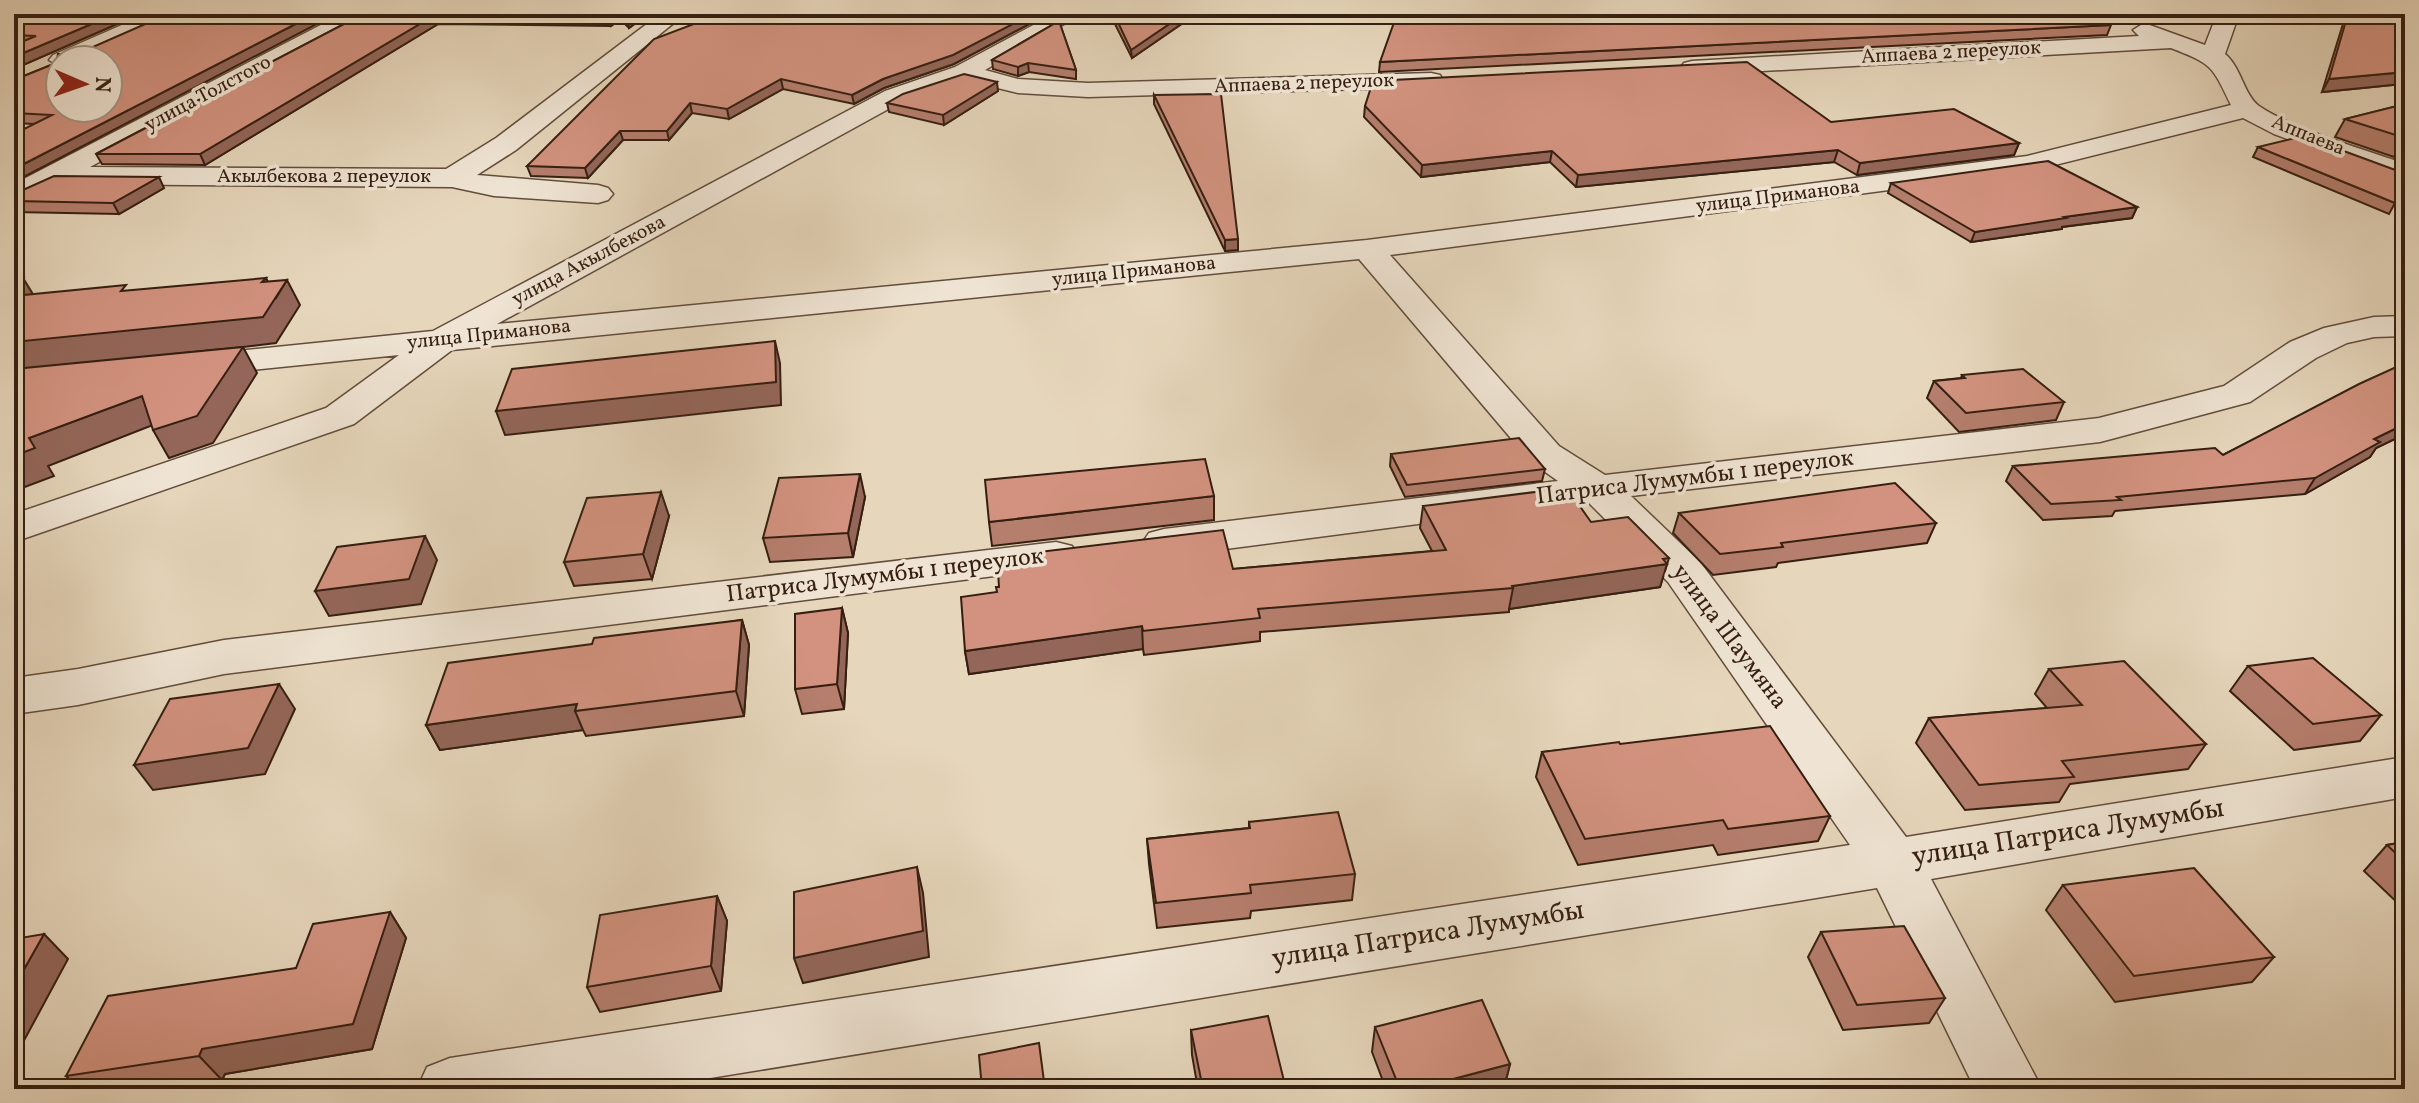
<svg xmlns="http://www.w3.org/2000/svg" width="2419" height="1103" viewBox="0 0 2419 1103" font-family="Vollkorn,serif">
<style>
.lines{fill:none;stroke-linecap:round;stroke-linejoin:round}
.minor-casing{stroke:#624d3c;stroke-width:3}
.minor{fill:#efe4d3;fill-rule:evenodd}
.wall{fill:#b57e6d;stroke:#361f11;stroke-width:2}
.shaded-wall{fill:#936659;stroke:#361f11;stroke-width:2}
.building{fill:#d2927f;stroke:#361f11;stroke-width:2;fill-rule:evenodd}
.labels{text-anchor:middle;dominant-baseline:central;stroke-width:7;stroke-linejoin:round;paint-order:stroke}
.far-street-label{font-size:20px;fill:#361f11;stroke:#efe4d3}
.street-label{font-size:24px;fill:#361f11;stroke:#efe4d3}
.near-street-label{font-size:28px;fill:#361f11;stroke:#efe4d3}
</style>
<rect width="100%" height="100%" fill="#e6d6bb"/>
<filter id="stains"><feTurbulence type="fractalNoise" baseFrequency=".0025" numOctaves="4"/><feColorMatrix values="0 0 0 0 .2 0 0 0 0 .09 0 0 0 0 .02 0 0 0 .5 -.17"/></filter>
<radialGradient id="worn" r=".72"><stop offset=".6" stop-color="#630" stop-opacity="0"/><stop offset="1" stop-color="#630" stop-opacity=".3"/></radialGradient>
<g class="lines">
<!-- minor casing -->
<g class="minor-casing">
<g id="minor">
<polygon points="147,14 176,14 173,19 81,60 60,60 60,67 49,60 53,55"/>
<polygon points="342,14 370,14 367,19 90,167 446,169 496,138 660,14 685,14 516,150 477,175 598,185 608,188 613,194 608,200 598,203 494,196 452,187 59,184 14,205 14,184"/>
<path d="M1054,14h27l-96,56 33,9 70,4 343,-10 9,2 3,5 -3,5 -9,2 -343,10 -70,-4 -53,-13 -62,21 -406,223 870,-84 660,-84 204,-51c-19,-40 -19,-41 -60,-57l-479,27 -8,-2 -4,-5 4,-5 8,-2 447,-25 -6,-6 11,-7 61,22 12,-31h22l-14,40c16,13 19,41 34,52 37,25 103,42 146,58v19l-131,-49 -31,-16 -216,54 -637,83 169,191 46,29 494,-57 125,-32 66,-44 34,-14 50,-11 31,-1v20l-31,1 -27,6 -31,15 -66,44 -150,40 -469,54 69,66 206,275 499,-80v40l-474,82 111,210h-67l-98,-201 -1234,201h-226l10,-22 23,-9 1400,-213 -182,-263 -80,-80 -424,55 -15,-4 -7,-10 7,-10 15,-4 394,-48 -27,-19 -172,-203 -907,91 -98,74 -340,118v-28l312,-106 73,-53 -207,21 -13,-3 -5,-8 5,-8 254,-26 452,-240 70,-24z"/>
<polygon points="1056,542 1072,546 1078,556 1072,566 224,674 78,705 14,714 14,678 78,669 224,640"/>
</g>
</g>
<!-- minor -->
<use href="#minor" class="minor"/>
</g>
<!-- wall -->
<g class="wall">
<polygon points="14,14 140,14 14,69 14,45 16,44 14,44"/>
<polygon points="336,14 34,124 14,123 14,80 56,63 77,54"/>
<polygon points="363,14 648,14 629,28 620,19 611,26 438,24 205,165 102,164 96,154"/>
<polygon points="720,14 1048,14 954,64 884,88 854,104 783,89 729,119 692,113 669,140 623,140 588,178 531,176 527,166"/>
<polygon points="1110,14 1196,14 1132,58"/>
<polygon points="2346,14 2405,14 2405,78 2402,84 2322,92"/>
<polygon points="1059,21 1076,70 1076,79 1029,72 1018,76 993,69 992,60"/>
<polygon points="2111,25 2107,35 1379,72 1380,62"/>
<polygon points="998,91 944,125 889,112 887,103"/>
<polygon points="1154,95 1238,239 1238,250 1225,251 1154,104"/>
<polygon points="2405,104 2405,139 2394,157 2335,137 2345,119"/>
<polygon points="1365,106 1831,122 2019,143 2014,155 1857,175 1834,162 1576,187 1550,162 1421,177 1364,117"/>
<polygon points="2258,147 2395,203 2389,214 2253,157"/>
<polygon points="1891,183 2137,207 2132,218 2062,227 2062,229 1971,242 1888,193"/>
<polygon points="164,188 119,214 14,212 14,194"/>
<polygon points="2405,363 2405,434 2376,448 2370,457 2305,494 2115,511 2112,516 2043,520 2006,481 2013,466 2223,455"/>
<polygon points="1962,375 2064,402 2056,420 1959,432 1927,398 1934,381 1961,378"/>
<polygon points="1391,454 1545,469 1542,481 1405,497 1390,466"/>
<polygon points="1214,496 1214,520 992,546 989,522"/>
<polygon points="865,497 853,557 770,562 763,538"/>
<polygon points="1423,506 1591,522 1669,558 1660,587 1509,609 1509,612 1260,632 1260,641 1144,655 1143,649 969,674 965,651 1233,569 1432,551 1420,528"/>
<polygon points="1679,513 1936,523 1927,543 1778,563 1776,567 1713,575 1673,533"/>
<polygon points="669,516 652,579 574,586 564,562"/>
<polygon points="842,608 848,633 844,709 802,714 795,689"/>
<polygon points="742,620 749,645 744,716 586,736 583,730 440,750 426,725 592,644"/>
<polygon points="2248,666 2381,715 2360,741 2294,750 2230,691"/>
<polygon points="2049,669 2206,744 2188,769 2070,784 2059,802 1965,810 1916,743 1929,718 2047,708 2035,694"/>
<polygon points="1620,744 1830,816 1818,841 1718,855 1713,845 1578,865 1536,777 1542,752"/>
<polygon points="1249,822 1355,874 1352,900 1251,911 1250,918 1157,928 1149,864 1147,839 1249,828"/>
<polygon points="2405,842 2405,910 2364,871 2387,845"/>
<polygon points="2063,885 2274,957 2252,982 2115,1002 2046,910"/>
<polygon points="717,896 727,921 721,991 600,1012 587,987"/>
<polygon points="390,912 406,938 372,1049 225,1074 222,1080 167,1089 80,1089 66,1076 296,968"/>
<polygon points="1821,932 1945,998 1929,1023 1843,1030 1808,957"/>
<polygon points="1375,1027 1510,1064 1504,1088 1386,1089 1372,1052"/>
<polygon points="1191,1030 1286,1089 1198,1089 1192,1055"/>
<polygon points="2199,1083 2304,1089 2194,1089"/>
</g>
<!-- shaded-wall -->
<g class="shaded-wall">
<polygon points="115,14 140,14 14,69 14,57"/>
<polygon points="315,14 336,14 14,182 14,169"/>
<polygon points="612,14 619,14 620,19 611,26 608,17"/>
<polygon points="634,14 648,14 629,28 627,20"/>
<polygon points="1032,14 1048,14 954,64 884,88 854,104 852,95 883,79"/>
<polygon points="1184,14 1196,14 1132,58 1131,50"/>
<polygon points="435,15 438,24 205,165 200,154"/>
<polygon points="1028,63 1029,72 1018,76 1018,67"/>
<polygon points="2405,72 2405,78 2402,84 2322,92 2329,79"/>
<polygon points="781,79 783,89 729,119 727,109"/>
<polygon points="997,82 998,91 944,125 943,115"/>
<polygon points="690,103 692,113 669,140 667,131"/>
<polygon points="620,131 623,140 588,178 585,168"/>
<polygon points="2019,143 2014,155 1857,175 1860,163"/>
<polygon points="1838,150 1834,162 1576,187 1578,175"/>
<polygon points="1552,151 1550,162 1421,177 1422,165"/>
<polygon points="159,177 164,188 119,214 113,203"/>
<polygon points="2137,207 2132,218 2062,227 2062,229 1971,242 1975,232 2064,217"/>
<polygon points="1238,239 1238,250 1225,251 1225,240"/>
<polygon points="23,278 39,304 14,311 14,287"/>
<polygon points="266,278 276,298 287,280 300,305 276,343 243,347 257,373 213,443 169,458 153,430 243,347 14,370 14,342 262,282"/>
<polygon points="775,341 780,363 781,405 505,435 496,411"/>
<polygon points="142,396 158,423 48,466 54,476 14,491 14,456 29,438"/>
<polygon points="2405,424 2405,434 2376,448 2370,457 2305,494 2315,478 2374,439"/>
<polygon points="860,474 865,497 853,557 848,533"/>
<polygon points="661,492 669,516 652,579 643,554"/>
<polygon points="425,536 437,560 421,604 329,616 315,591"/>
<polygon points="1667,564 1660,587 1509,609 1513,588 1512,586"/>
<polygon points="14,594 21,604 14,608"/>
<polygon points="842,608 848,633 844,709 837,684"/>
<polygon points="742,620 749,645 744,716 736,691"/>
<polygon points="1142,626 1143,649 969,674 965,651"/>
<polygon points="279,684 295,709 265,774 153,790 134,765"/>
<polygon points="577,704 575,711 583,730 440,750 426,725"/>
<polygon points="917,867 923,893 929,957 803,983 794,958"/>
<polygon points="717,896 727,921 721,991 711,966"/>
<polygon points="390,912 406,938 372,1049 225,1074 222,1080 199,1056 202,1049"/>
<polygon points="44,934 68,959 14,1059 14,987"/>
<polygon points="1510,1064 1504,1088 1502,1089 1415,1089"/>
</g>
<!-- building -->
<g class="building">
<polygon points="14,14 115,14 14,57 14,45 36,36 14,35"/>
<path d="M168,14h147l-301,155v-35l38,-19 -38,-2v-33l42,-17 2,-9h19zM60,60h48v48h-48z"/>
<polygon points="363,14 612,14 608,17 435,15 200,154 96,154"/>
<polygon points="621,14 634,14 627,20"/>
<polygon points="720,14 1032,14 953,55 883,79 852,95 781,79 727,109 690,103 667,131 620,131 585,168 527,166 654,39"/>
<polygon points="1114,14 1184,14 1131,50"/>
<polygon points="1397,14 2086,14 2111,25 1380,62"/>
<polygon points="2348,14 2405,14 2405,72 2329,79"/>
<polygon points="1059,21 1076,70 1028,63 1018,67 992,60"/>
<polygon points="1747,62 1831,122 1954,109 2019,143 1860,163 1838,150 1578,175 1552,151 1422,165 1365,106 1373,81"/>
<polygon points="964,74 997,82 943,115 887,103 903,94"/>
<polygon points="1221,94 1238,239 1225,240 1154,95"/>
<polygon points="2405,104 2405,138 2345,119"/>
<polygon points="2303,136 2398,171 2395,203 2258,147"/>
<polygon points="2048,161 2137,207 2064,217 2066,218 1975,232 1891,183"/>
<polygon points="54,176 159,177 113,203 14,201 14,194"/>
<polygon points="23,278 14,287 14,279"/>
<polygon points="266,278 262,282 287,280 263,317 14,342 14,296 126,285 121,291"/>
<polygon points="775,341 776,382 496,411 512,369"/>
<polygon points="243,347 197,416 153,430 142,396 29,438 35,448 14,456 14,369"/>
<polygon points="2405,363 2405,424 2374,439 2380,442 2315,478 2117,497 2121,500 2051,504 2013,466 2215,448 2223,455 2359,384"/>
<polygon points="2023,369 2064,402 1966,413 1934,381 1965,378 1962,375"/>
<polygon points="1519,438 1545,469 1407,485 1391,454"/>
<polygon points="1205,459 1214,496 989,522 985,480"/>
<polygon points="860,474 848,533 763,538 779,478"/>
<polygon points="1895,483 1936,523 1781,543 1783,547 1720,554 1679,513"/>
<polygon points="1567,488 1591,522 1628,517 1669,558 1663,559 1667,564 1512,586 1513,588 1258,609 1260,618 1143,631 1142,626 965,651 961,597 997,592 996,587 999,587 997,557 1223,530 1233,569 1446,550 1423,506"/>
<polygon points="661,492 643,554 564,562 587,498"/>
<polygon points="425,536 409,579 315,591 337,547"/>
<polygon points="842,608 837,684 795,689 795,614"/>
<polygon points="742,620 736,691 575,711 577,704 426,725 448,663 592,644 594,638"/>
<polygon points="2313,658 2381,715 2313,724 2248,666"/>
<polygon points="2124,661 2206,744 2062,761 2074,777 1979,785 1929,718 2082,705 2049,669"/>
<polygon points="279,684 248,748 134,765 170,699"/>
<polygon points="1770,726 1830,816 1728,829 1723,820 1585,839 1542,752 1619,742 1620,744"/>
<polygon points="1338,812 1355,874 1250,885 1251,893 1156,903 1147,839 1250,828 1249,822"/>
<polygon points="2405,842 2405,862 2387,845"/>
<polygon points="917,867 923,931 794,958 794,892"/>
<polygon points="2194,868 2274,957 2134,976 2063,885"/>
<polygon points="717,896 711,966 587,987 600,915"/>
<polygon points="390,912 353,1024 202,1049 199,1056 66,1076 108,996 296,968 313,924"/>
<polygon points="1904,926 1945,998 1857,1005 1821,932"/>
<polygon points="44,934 14,987 14,939"/>
<polygon points="1482,1000 1510,1064 1415,1089 1400,1089 1375,1027"/>
<polygon points="1268,1016 1286,1089 1203,1089 1191,1030"/>
<polygon points="1039,1043 1045,1089 982,1089 979,1055"/>
<polygon points="2299,1082 2304,1089 2203,1089 2199,1083"/>
</g>
<g class="labels">
<!-- far-street labels -->
<g class="far-street-label">
<text transform="translate(1951 53) rotate(-3)">Аппаева 2 переулок</text>
<text transform="translate(1304 84) rotate(-2)">Аппаева 2 переулок</text>
<text transform="translate(208 94) rotate(-28)">улица Толстого</text>
<text transform="translate(2308 136) rotate(22)">Аппаева</text>
<text x="324" y="177">Акылбекова 2 переулок</text>
<text transform="translate(1778 197) rotate(-7)">улица Приманова</text>
<text transform="translate(589 261) rotate(-28)">улица Акылбекова</text>
<text transform="translate(1134 272) rotate(-6)">улица Приманова</text>
<text transform="translate(489 335) rotate(-6)">улица Приманова</text>
</g>
<!-- street labels -->
<g class="street-label">
<text transform="translate(1695 478) rotate(-7)">Патриса Лумумбы 1 переулок</text>
<text transform="translate(885 576) rotate(-7)">Патриса Лумумбы 1 переулок</text>
<text transform="translate(1729 637) rotate(53)">улица Шаумяна</text>
</g>
<!-- near-street labels -->
<g class="near-street-label">
<text transform="translate(2068 833) rotate(-9)">улица Патриса Лумумбы</text>
<text transform="translate(1428 935) rotate(-9)">улица Патриса Лумумбы</text>
</g>
</g>
<!-- margin -->
<rect width="2419" height="1103" fill="none" stroke="#e6d6bb" stroke-width="48"/>
<rect x="16" y="16" width="2387" height="1071" fill="none" stroke="#361f11" stroke-width="4"/>
<rect x="24" y="24" width="2371" height="1055" fill="none" stroke="#361f11" stroke-width="2"/>
<!-- north arrow -->
<g transform="translate(84 84) rotate(92)"><circle r="38" fill="#efe4d3" stroke="#a59585" stroke-width="2"/>
<path d="M0-6L14 30L0 20L-14 30Z" fill="#8f2418"/>
<text y="-12" font-size="22" font-weight="bold" text-anchor="middle" fill="#361f11">N</text>
</g>
<rect width="100%" height="100%" filter="url(#stains)"/>
<rect width="100%" height="100%" fill="url(#worn)"/>
</svg>
